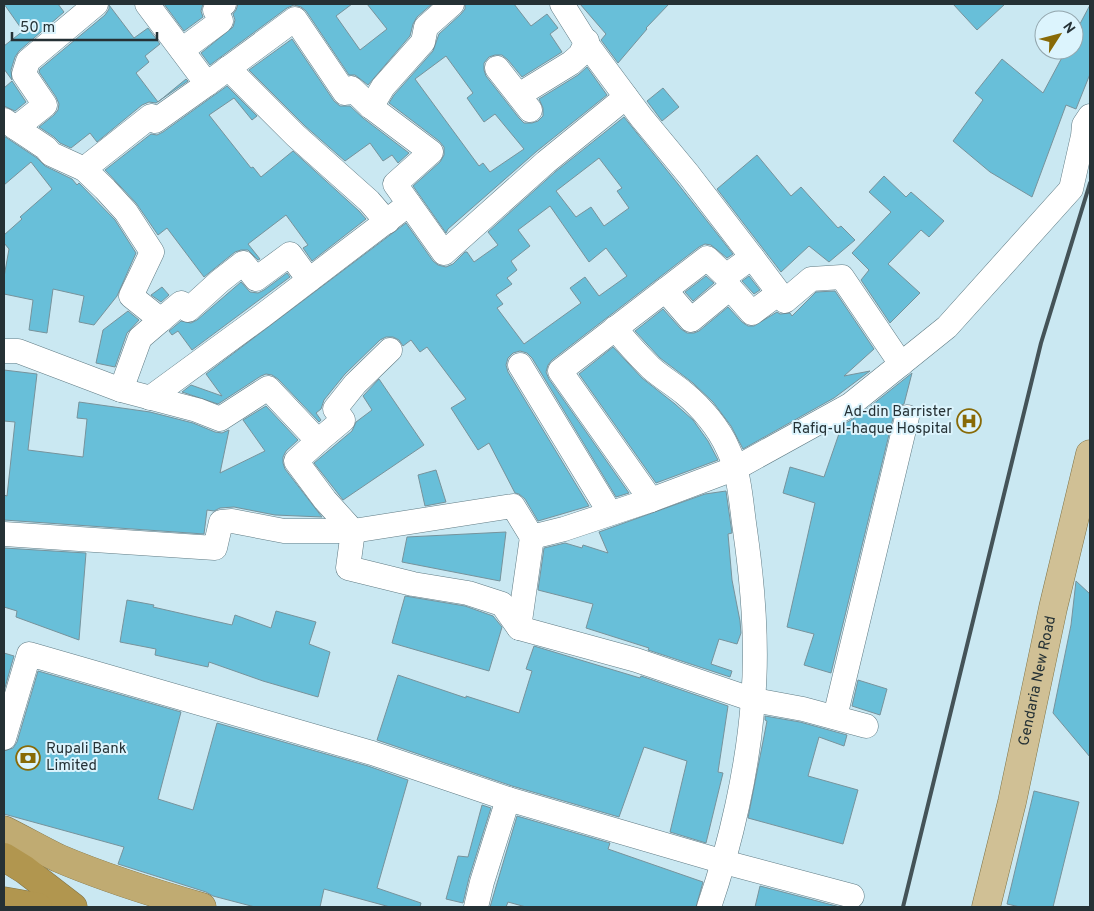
<svg xmlns="http://www.w3.org/2000/svg" width="1094" height="911" viewBox="0 0 1094 911" font-family="Overpass,sans-serif">
<style>
.building{fill:#68bfd9;stroke:#77939c;fill-rule:evenodd}
.lines{fill:none;stroke-linecap:round;stroke-linejoin:round}
.minor-casing{stroke:#607b84;stroke-width:25}
.primary-casing{stroke:#807346;stroke-width:29}
.trunk-casing{stroke:#807346;stroke-width:29}
.motorway-casing{stroke:#807346;stroke-width:29}
.minor{stroke:#fff;stroke-width:24}
.primary{stroke:#d0c095;stroke-width:28}
.trunk{stroke:#c0ab72;stroke-width:28}
.motorway{stroke:#b1964f;stroke-width:28}
.rail{stroke:#445358;stroke-width:4}
.labels{text-anchor:middle;dominant-baseline:central;stroke-width:4;stroke-linejoin:round;paint-order:stroke}
.poi-label{font-size:15px;fill:#253135;stroke:#dcf4fd;text-anchor:end}
.street-label{font-size:15px;fill:#253135;stroke:#dcf4fd}
</style>
<rect width="100%" height="100%" fill="#cae8f2"/>
<!-- building -->
<g class="building">
<polygon points="4,4 58,4 64,12 19,51 15,57 11,70 12,80 4,69 4,46 23,31"/>
<polygon points="164,4 203,4 201,11 203,17 184,31"/>
<polygon points="238,4 352,4 336,16 360,50 387,29 367,4 432,4 417,17 413,24 410,36 368,85 355,75 349,75 306,11 301,7 294,5 287,8 210,65 201,53 233,27 235,20 233,14 236,10"/>
<path d="M465,4h49l17,22 16,-12 11,14 -8,6 12,18 -40,25 -14,-17 -6,-5h-7l-6,2 -5,6v7l2,6 33,42 5,5h8l6,-2 5,-5v-8l-4,-9 39,-24 9,-8 20,28 -70,56 -89,78 -2,4 -33,-47 27,-24 4,-7v-8l-5,-6 -50,-38 5,-8 39,-44 6,-17 22,-20 4,-5zM446,56l27,37 -6,5 17,24 11,-8 29,35 -34,23 -7,-9 -4,3 -64,-87z"/>
<polygon points="580,4 669,4 646,28 647,29 618,63 601,40 606,34"/>
<polygon points="953,4 1005,4 977,30"/>
<polygon points="109,5 134,38 148,28 160,44 145,56 149,62 136,73 158,102 186,79 188,81 156,103 149,102 142,105 97,142 90,133 71,148 60,143 54,137 39,127 54,115 58,110 59,104 56,97 39,72 40,69 105,15 109,9"/>
<polygon points="1090,5 1090,74 1076,109 1066,105 1032,197 990,172 953,141 983,100 975,93 1002,59 1043,93 1066,50 1074,50 1074,35"/>
<polygon points="292,39 334,101 340,106 350,106 363,118 409,153 398,163 392,155 383,161 370,143 345,161 305,126 249,70"/>
<polygon points="12,81 26,102 15,111 4,106 4,88"/>
<polygon points="227,86 257,116 252,120 234,98 209,115 251,168 253,167 261,177 293,151 359,211 366,219 312,261 303,248 308,245 286,215 248,244 260,259 258,260 248,250 241,250 235,252 204,277 167,228 158,235 136,203 105,170 151,134 157,135 163,132"/>
<polygon points="663,88 679,107 662,121 647,101"/>
<path d="M624,117l54,67 55,70 -6,4 -16,-13 -6,-1 -6,3 -147,113 -4,5 -2,7 3,7 80,114 -13,4 -84,-139 -5,-5 -7,-2 -7,2 -5,5 -2,7 2,7 81,134 -51,15 -13,-22 -6,-5 -4,-1 -26,-50 -11,7 -27,-42 15,-9 -39,-52 -7,5 -9,-12 -8,6 -4,-6 -6,-3h-7l-6,3 -35,34 -21,26 -3,9 -5,4 5,7 -2,2 -41,-43 -6,-4 -6,-1 -5,2 -43,28 -36,-12 9,-7 31,11 -16,-22 200,-151 27,38 5,4 8,2 7,-3 12,-12h2l7,10 24,-17 -10,-13 67,-60zM599,158l23,30 -5,3 12,17 -25,18 -13,-19 -15,10 -20,-26zM550,206l39,56 17,-14 21,28 -28,20 -14,-19 -15,11 11,15 -57,41 -27,-36 6,-4 -7,-9 16,-11 -5,-6 10,-8 -6,-9 19,-15 -12,-16z"/>
<polygon points="4,136 37,158 45,166 72,179 77,185 79,183 115,220 136,253 117,296 94,325 79,322 84,296 53,289 47,333 29,330 33,300 4,294 4,277 9,249 4,243 4,235 22,219 20,217 52,189 31,162 4,185"/>
<polygon points="757,155 791,196 801,187 838,228 841,226 855,240 829,262 809,246 781,272 717,189"/>
<polygon points="884,176 906,197 911,192 944,221 929,237 921,230 888,264 920,293 890,323 861,280 869,270 852,253 891,212 869,192"/>
<polygon points="287,273 290,277 192,350 178,331 172,335 169,331 181,321 191,323 197,320 241,282 250,292 258,293 264,290"/>
<polygon points="706,276 714,283 693,301 685,292"/>
<polygon points="749,276 760,290 754,294 742,281"/>
<polygon points="162,287 169,295 161,302 151,295"/>
<polygon points="835,291 874,349 844,376 870,371 834,398 743,449 731,426 713,402 693,383 660,358 635,331 663,309 681,329 687,333 694,333 699,331 728,307 742,322 748,326 754,326 777,312 780,314 790,313 792,316 816,292"/>
<polygon points="128,311 139,320 127,333 115,367 96,363 103,330"/>
<polygon points="613,347 642,378 675,404 693,420 708,441 718,460 656,483 579,374"/>
<polygon points="4,370 37,374 28,450 83,457 87,419 77,418 79,402 150,412 193,423 215,432 222,433 229,430 220,473 265,451 243,420 266,406 298,440 286,451 283,457 283,463 285,469 322,517 275,515 234,507 220,508 214,511 207,510 204,534 4,520 4,495 7,496 15,422 4,421"/>
<polygon points="912,373 904,404 897,407 894,414 831,673 804,665 814,634 787,627 815,503 783,493 790,467 824,477 842,425 858,416"/>
<polygon points="379,379 424,445 343,500 314,463 352,431 356,422 372,410 363,396"/>
<polygon points="436,470 446,502 425,506 418,475"/>
<polygon points="726,491 732,533 728,534 732,580 740,621 741,633 737,644 719,639 711,664 732,671 730,677 648,650 649,648 586,628 593,604 538,590 544,548 565,543 582,548 583,545 608,553 599,532 705,494"/>
<polygon points="506,532 500,581 402,562 407,537"/>
<polygon points="4,548 86,553 79,640 16,617 17,611 4,607"/>
<polygon points="1076,581 1090,594 1090,757 1053,713 1071,625"/>
<polygon points="405,596 465,606 493,616 502,627 489,671 392,643"/>
<polygon points="127,600 154,605 153,607 232,625 235,615 271,628 276,611 316,622 309,644 330,652 318,697 263,681 209,662 208,667 155,655 156,649 120,642"/>
<polygon points="534,646 640,678 641,676 728,706 718,772 723,773 706,843 670,832 687,761 644,747 619,817 512,786 377,740 398,675 466,698 466,696 519,713 532,671 526,669"/>
<polygon points="4,653 14,656 4,691"/>
<polygon points="38,671 181,712 158,799 193,810 217,723 368,766 408,780 377,888 421,903 420,907 390,907 324,889 320,907 255,907 213,896 206,892 118,864 124,847 4,814 4,751 13,748 17,742"/>
<polygon points="858,680 887,689 880,715 852,706"/>
<polygon points="765,716 800,722 847,735 844,746 819,737 808,776 858,790 843,844 748,818 767,721 765,720"/>
<polygon points="1034,791 1079,802 1053,907 1020,907 1007,904"/>
<polygon points="482,805 491,808 469,878 463,903 446,899 458,856 468,857"/>
<polygon points="517,816 610,843 608,849 703,882 696,907 526,907 508,902 506,907 490,907"/>
<polygon points="760,886 840,907 755,907"/>
</g>
<g class="lines">
<!-- minor casing -->
<g class="minor-casing">
<g id="minor">
<polyline points="147,4 207,84 295,19 345,93 351,88 371,107 431,152 395,184 444,253 546,162 626,97"/>
<polyline points="562,4 589,47 641,117 689,175 752,257"/>
<polyline points="182,50 221,21 215,10 224,4"/>
<polyline points="228,68 296,136 369,201 387,222"/>
<polyline points="497,68 530,110"/>
<polyline points="519,95 571,63 580,55 587,41"/>
<polyline points="371,107 383,87 423,42 426,27 452,4"/>
<polyline points="4,120 46,148 51,154 84,169 105,189 126,212 152,252 131,296 161,320 140,338 121,390"/>
<polyline points="16,128 45,105 24,74 28,61 96,4"/>
<polyline points="84,169 151,116 155,121 207,84"/>
<polyline points="665,290 691,320 730,288 752,313 779,293"/>
<polyline points="161,320 181,303 188,310 220,281 243,263 256,279 290,254 309,280"/>
<path d="M615,328c11,14 23,27 36,40 10,9 22,16 33,25 17,14 35,35 44,56 12,24 13,55 17,81 8,56 13,114 8,170 -5,68 -22,143 -44,207"/>
<polyline points="4,351 18,351 121,390 197,410 220,419 268,388 318,441 296,461 325,500 353,531 348,568 413,584 468,593 502,604 519,628 636,660 754,700 803,709 866,726"/>
<polyline points="520,365 610,513"/>
<polyline points="150,398 262,316 409,204"/>
<polyline points="318,441 343,420 335,409 355,384 390,350"/>
<polyline points="651,500 560,371 707,258 726,276 752,257 785,301 811,279 842,277 901,364"/>
<polyline points="4,534 215,548 221,522 232,521 284,531 353,531 513,506 532,537 564,529 651,500 736,468 850,405 947,327 1071,189 1083,136 1084,125 1090,116"/>
<polyline points="519,628 532,537"/>
<polyline points="835,717 907,417"/>
<polyline points="4,738 29,654 372,753 508,799 724,862 852,896"/>
<polyline points="476,907 482,882 508,799"/>
</g>
</g>
<!-- primary casing -->
<g class="primary-casing">
<g id="primary">
<path id="s1" d="M986,907l26,-105 41,-194 37,-154"/>
</g>
</g>
<!-- trunk casing -->
<g class="trunk-casing">
<path id="trunk" d="M4,830c18,9 36,19 54,28 47,20 95,35 144,49"/>
</g>
<!-- motorway casing -->
<g class="motorway-casing">
<g id="motorway">
<polyline points="4,857 25,870 73,907"/>
<polyline points="4,901 38,907"/>
</g>
</g>
<!-- minor -->
<use href="#minor" class="minor"/>
<!-- primary -->
<use href="#primary" class="primary"/>
<!-- trunk -->
<use href="#trunk" class="trunk"/>
<!-- motorway -->
<use href="#motorway" class="motorway"/>
<!-- rail -->
<polyline class="rail" points="903,907 1041,343 1090,183"/>
</g>
<!-- icons -->
<defs>
<g id="hospital-ring" transform="scale(1.25)"><circle r="9.5" fill="#dcf4fd" stroke="#886a07" stroke-width="1.5"/><path d="M-5-5h3v3.5h4V-5h3V5h-3V1.5h-4V5h-3Z" fill="#886a07"/></g>
<g id="bank-ring" transform="scale(1.25)"><circle r="9.5" fill="#dcf4fd" stroke="#886a07" stroke-width="1.5"/><path d="M-6-4H6V4H-6ZM0-2.3a2.3 2.3 0 1 0 0 4.6a2.3 2.3 0 1 0 0-4.6Z" fill="#886a07"/></g>
</defs>
<g fill-rule="evenodd">
<use href="#hospital-ring" x="969" y="421"/>
<use href="#bank-ring" x="28" y="758"/>
</g>
<g class="labels">
<!-- poi labels -->
<g class="poi-label">
<text x="952" y="412">Ad-din Barrister<tspan x="952" dy="17">Rafiq-ul-haque Hospital</tspan></text>
<text x="46" y="749" text-anchor="start">Rupali Bank<tspan x="46" dy="17">Limited</tspan></text>
</g>
<!-- street labels -->
<g class="street-label">
<text stroke="none"><textPath href="#s1" startOffset="232">Gendaria New Road</textPath></text>
</g>
</g>
<!-- border -->
<rect width="1094" height="911" fill="none" stroke="#253135" stroke-width="10"/>
<!-- north arrow -->
<g transform="translate(1059 35) rotate(54)"><circle r="24" fill="#dcf4fd" stroke="#93a6ad"/>
<path d="M0-4L9 19L0 12L-9 19Z" fill="#886a07"/>
<text y="-8" font-size="14" font-weight="bold" text-anchor="middle" fill="#253135">N</text>
</g>
<!-- scale -->
<path d="M12 32v8h145v-8" fill="none" stroke="#253135" stroke-width="2.5"/>
<text x="20" y="32" font-size="15" fill="#253135" stroke="#dcf4fd" stroke-width="4" paint-order="stroke">50 m</text>
</svg>
